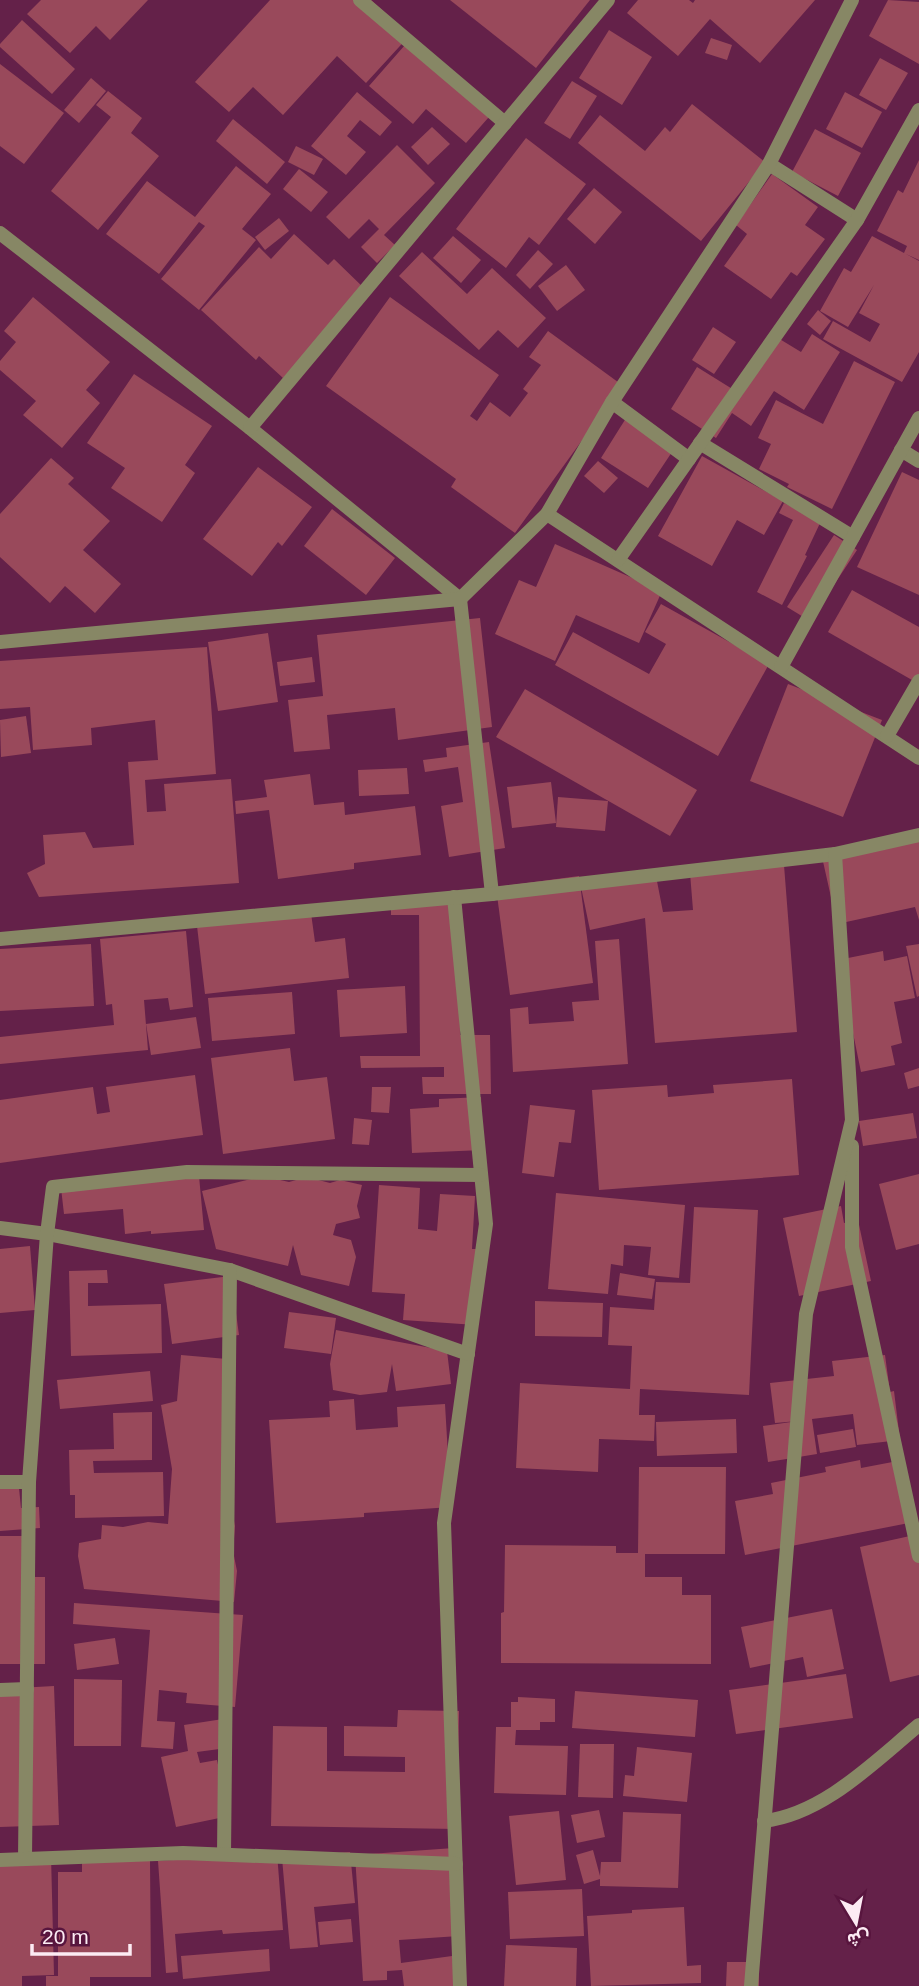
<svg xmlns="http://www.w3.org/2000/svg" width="919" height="1986" viewBox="0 0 919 1986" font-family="Arial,Vazirmatn,sans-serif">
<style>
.building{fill:#99495b}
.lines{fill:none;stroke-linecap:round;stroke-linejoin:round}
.minor{stroke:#878765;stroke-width:14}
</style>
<rect width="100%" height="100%" fill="#642149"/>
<!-- building -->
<g class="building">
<polygon points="41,0 148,0 110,40 96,26 70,53 27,14"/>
<polygon points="270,0 371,0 410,35 366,83 337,56 283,115 253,87 229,112 195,82"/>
<polygon points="450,0 590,0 536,68"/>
<polygon points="638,0 689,0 693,3 695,0 815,0 760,63 710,19 678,56 627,13"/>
<polygon points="888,0 919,2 919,64 869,36"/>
<polygon points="22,20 75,69 52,94 0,47 0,44"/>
<polygon points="609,30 652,57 622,105 579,78"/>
<polygon points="412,37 496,109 466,143 426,109 413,124 369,86"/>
<polygon points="711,38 732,45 727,60 705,53"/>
<polygon points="880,58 908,73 886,110 859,95"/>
<polygon points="0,64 64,113 24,164 0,146"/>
<polygon points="91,78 106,91 79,123 64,110"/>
<polygon points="572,81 597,96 570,139 544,123"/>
<polygon points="108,91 142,118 131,133 159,156 98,230 51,191 111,117 96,105"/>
<polygon points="357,92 392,122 380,136 360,120 347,136 366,152 346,175 311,146"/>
<polygon points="845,92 882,112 862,148 826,129"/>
<polygon points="692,104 765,162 701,241 578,143 600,115 645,151 665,127 670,132"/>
<polygon points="233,119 285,162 267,184 216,141"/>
<polygon points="432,127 450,144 428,165 411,147"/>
<polygon points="815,129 861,153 838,196 792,172"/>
<polygon points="526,138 586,184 539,245 529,237 506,268 456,229"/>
<polygon points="397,145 435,183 384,235 395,245 377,263 361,247 379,229 369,219 349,239 326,217"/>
<polygon points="296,146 323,159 314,175 288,162"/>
<polygon points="919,160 919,260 906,254 919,261 919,352 902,382 823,339 833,321 870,342 880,324 859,313 874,285 848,327 820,311 844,268 851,272 872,236 904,253 907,246 877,231 898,190 903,193"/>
<polygon points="236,166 271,194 242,229 256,240 199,310 161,279 205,226 199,222 159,274 106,234 147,181 195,217"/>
<polygon points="299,169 328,192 311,212 283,189"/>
<polygon points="772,174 818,207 805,225 825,239 797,276 791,272 771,299 724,266 747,234 736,225"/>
<polygon points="594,188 622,212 595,244 567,219"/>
<polygon points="279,218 289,231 265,250 255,237"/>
<polygon points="294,234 328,265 334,259 366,290 283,378 259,356 256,360 201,310 259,247 271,259"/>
<polygon points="453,236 481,260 461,283 433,258"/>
<polygon points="538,250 553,264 530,289 516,275"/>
<polygon points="422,252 467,294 492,268 546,318 518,348 498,330 479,350 399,276"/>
<polygon points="566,265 585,290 557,311 538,286"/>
<polygon points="33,297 110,362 86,390 100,403 62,448 23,415 36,401 0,370 0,361 16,342 4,331"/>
<polygon points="390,297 499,375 470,416 477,421 490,402 510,417 528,393 523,389 541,365 529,357 548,331 622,385 515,533 451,487 456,479 326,386"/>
<polygon points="818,310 831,321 820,335 807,324"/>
<polygon points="713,327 736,342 714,374 692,360"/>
<polygon points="812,334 840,352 804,410 774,391 751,426 732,413 716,438 671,409 697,367 742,395 778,338 801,352"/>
<polygon points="854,361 895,382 832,509 787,487 789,484 759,469 771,444 758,438 776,400 823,424"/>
<polygon points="134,374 212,426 185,465 195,473 162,522 111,488 125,468 87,443"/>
<polygon points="628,415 676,446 648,488 601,458"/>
<polygon points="702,456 783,501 764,535 737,520 712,566 658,536"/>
<polygon points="51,458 74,478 68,484 110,521 83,550 121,584 95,613 65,586 50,603 0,557 0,514"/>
<polygon points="598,461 618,478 604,493 584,476"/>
<polygon points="258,467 312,507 282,546 278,542 252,576 203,539"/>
<polygon points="902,472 919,480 919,595 857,567"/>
<polygon points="784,503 821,521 805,555 807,556 782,605 757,592 793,520 779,513"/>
<polygon points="332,509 395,558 366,595 304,546"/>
<polygon points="834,535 857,550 810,621 787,607"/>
<polygon points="555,544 662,591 639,643 576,615 555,661 495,634 519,580 536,587"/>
<polygon points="852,590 919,627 919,684 828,632"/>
<polygon points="661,604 769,664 718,756 555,665 573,632 649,674 666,644 645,632"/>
<polygon points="480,618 492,727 398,740 395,708 327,715 330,749 294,752 288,700 323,696 317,635"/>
<polygon points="268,633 278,702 218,711 208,642"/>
<polygon points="207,647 216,774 145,780 147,812 166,811 164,784 231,779 239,883 39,897 27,873 45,864 43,835 85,832 93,848 134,845 128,762 158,760 155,720 91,728 92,745 33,750 30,707 0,709 0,661"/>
<polygon points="312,657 315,682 280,686 277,662"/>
<polygon points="788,684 882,720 843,817 750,781"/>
<polygon points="525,689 697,790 670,836 496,737"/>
<polygon points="26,716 31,753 1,757 0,720"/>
<polygon points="489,742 505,848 449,857 441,806 463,802 458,767 425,772 423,760 447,757 446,748"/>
<polygon points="407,768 409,794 359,796 358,770"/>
<polygon points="310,774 314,805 344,802 345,815 415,806 421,855 354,863 354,869 278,879 269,810 236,814 235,801 267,797 264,780"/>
<polygon points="551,782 556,823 512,828 507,787"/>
<polygon points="558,797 608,801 605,831 556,827"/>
<polygon points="919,836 919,920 915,907 837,924 822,857"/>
<polygon points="784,865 797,1032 655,1043 645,918 590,930 581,887 655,871 663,912 693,910 690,873"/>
<polygon points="579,876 593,983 510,995 496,887"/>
<polygon points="459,898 460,1035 490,1035 491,1094 423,1094 422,1077 444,1077 444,1067 361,1068 360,1056 420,1056 419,915 391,915 391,899"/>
<polygon points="311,913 315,942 345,938 349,978 205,994 197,926"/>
<polygon points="186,931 193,1007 170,1010 168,998 144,1000 148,1050 0,1064 0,1037 114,1025 112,1004 106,1005 100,939"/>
<polygon points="619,939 628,1064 513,1072 510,1009 528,1007 529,1024 574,1021 572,1002 599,1000 595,941"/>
<polygon points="91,944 94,1006 0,1011 0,949"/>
<polygon points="919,944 919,996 917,997 906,946"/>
<polygon points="883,951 884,961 907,956 915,998 894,1002 902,1043 891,1046 895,1065 861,1072 838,960"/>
<polygon points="405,986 407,1033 340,1037 337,990"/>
<polygon points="292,992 295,1034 212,1041 208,998"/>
<polygon points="196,1017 201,1048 151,1055 146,1024"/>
<polygon points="290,1048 294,1081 327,1077 335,1139 223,1154 211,1058"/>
<polygon points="919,1068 919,1086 908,1089 904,1073"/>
<polygon points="195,1075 203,1135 0,1163 0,1100 93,1087 97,1114 110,1112 106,1087"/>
<polygon points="792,1079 799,1175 599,1190 592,1090 667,1085 668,1097 714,1093 713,1085"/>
<polygon points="372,1087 391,1087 389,1113 371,1112"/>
<polygon points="481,1097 483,1150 412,1153 410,1109 439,1107 439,1099"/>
<polygon points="530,1105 575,1110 571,1143 559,1142 554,1177 522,1173"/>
<polygon points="913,1113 917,1138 863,1146 859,1121"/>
<polygon points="354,1118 372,1120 369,1145 352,1144"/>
<polygon points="919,1174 919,1244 896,1250 879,1184"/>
<polygon points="199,1176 204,1230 151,1234 151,1231 125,1234 123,1209 64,1214 61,1188"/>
<polygon points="263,1176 289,1182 307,1177 330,1183 340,1180 362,1185 357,1206 360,1218 336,1224 333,1235 351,1240 356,1257 349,1286 301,1275 293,1245 288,1266 216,1249 202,1191"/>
<polygon points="379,1185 420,1188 418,1229 437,1231 440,1194 475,1196 472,1249 481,1249 476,1325 403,1320 405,1294 372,1292"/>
<polygon points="556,1193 685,1205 679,1278 648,1275 651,1247 624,1245 623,1266 611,1264 608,1294 548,1289"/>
<polygon points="841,1206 844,1223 858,1220 871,1281 799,1296 783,1218"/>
<polygon points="694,1207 758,1210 749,1395 640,1389 639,1415 655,1415 654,1441 599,1439 598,1472 516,1468 520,1383 630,1389 632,1346 608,1345 610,1307 654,1310 656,1282 690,1283"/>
<polygon points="30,1246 35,1310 0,1313 0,1249"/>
<polygon points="107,1270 108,1283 88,1283 88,1306 161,1304 162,1353 71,1356 69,1271"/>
<polygon points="620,1273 655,1279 652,1299 617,1295"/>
<polygon points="231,1276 239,1335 172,1344 164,1284"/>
<polygon points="535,1301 603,1303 602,1337 535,1336"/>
<polygon points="289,1312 336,1318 331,1354 284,1348"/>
<polygon points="336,1330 447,1351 451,1384 396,1391 392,1364 387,1392 360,1395 333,1390 330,1364"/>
<polygon points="181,1355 227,1359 223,1464 235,1526 233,1551 237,1571 234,1602 84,1589 78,1556 79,1543 101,1539 102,1525 123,1527 148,1522 168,1524 172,1469 161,1405 177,1401"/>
<polygon points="885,1355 890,1392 894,1391 900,1440 857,1445 853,1414 812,1419 817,1454 768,1462 763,1426 798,1421 775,1423 770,1383 834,1376 832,1361"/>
<polygon points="150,1371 153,1401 60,1409 57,1380"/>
<polygon points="354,1399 356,1430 398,1427 397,1407 445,1404 451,1507 364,1513 364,1517 276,1523 269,1420 330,1417 329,1401"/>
<polygon points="152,1412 152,1460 93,1461 94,1473 163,1472 164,1516 75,1518 75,1495 70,1495 69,1450 114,1449 113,1413"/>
<polygon points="736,1419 737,1453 657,1456 656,1422"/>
<polygon points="853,1429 856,1447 820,1453 817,1435"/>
<polygon points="860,1460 861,1468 903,1460 914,1522 745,1555 735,1501 773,1494 771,1483 826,1472 825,1467"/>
<polygon points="639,1467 726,1467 725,1554 645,1554 645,1577 682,1577 682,1595 711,1595 711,1664 501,1663 501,1613 504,1612 505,1545 616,1546 616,1553 638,1553"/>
<polygon points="19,1488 21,1508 39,1507 40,1528 0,1531 0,1489"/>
<polygon points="919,1534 919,1675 890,1682 860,1547"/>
<polygon points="0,1536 35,1536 35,1577 45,1577 45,1664 0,1664"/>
<polygon points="74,1603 243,1615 235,1707 186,1703 187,1693 159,1690 157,1721 175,1722 173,1749 141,1747 150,1630 73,1624"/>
<polygon points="832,1609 844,1669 807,1677 803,1657 750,1668 741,1627"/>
<polygon points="115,1638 119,1664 77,1670 74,1644"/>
<polygon points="846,1674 853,1718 736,1734 729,1690"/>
<polygon points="74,1679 122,1680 121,1746 74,1746"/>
<polygon points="54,1686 59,1825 0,1827 0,1689"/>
<polygon points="575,1691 698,1700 695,1737 572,1728"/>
<polygon points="518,1697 555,1699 555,1722 540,1722 540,1730 516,1730 515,1745 568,1746 566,1795 494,1793 496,1727 511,1727 511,1702 518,1702"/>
<polygon points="398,1710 459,1711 457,1829 271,1826 273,1726 327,1727 327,1771 405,1772 405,1757 344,1756 344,1726 397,1727"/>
<polygon points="223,1719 227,1748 197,1752 200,1763 217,1760 229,1816 176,1827 161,1757 188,1751 184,1725"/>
<polygon points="580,1744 614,1744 613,1798 578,1797"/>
<polygon points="637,1747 692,1753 687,1802 623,1796 625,1775 634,1776"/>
<polygon points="599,1810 605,1837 577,1843 571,1815"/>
<polygon points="559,1811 566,1880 516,1885 509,1816"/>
<polygon points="623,1812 681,1814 678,1888 600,1886 600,1879 584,1884 576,1855 593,1850 600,1876 601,1862 621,1862"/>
<polygon points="454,1848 459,1936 399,1940 401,1963 452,1956 457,1986 404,1986 402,1970 387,1971 387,1980 363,1981 355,1855"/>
<polygon points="350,1852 355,1903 314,1907 318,1947 290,1949 282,1858"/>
<polygon points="277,1853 283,1930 223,1934 222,1930 175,1934 178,1972 166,1973 158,1861"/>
<polygon points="51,1855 54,1975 22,1976 22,1986 0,1986 0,1856"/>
<polygon points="82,1860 150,1860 151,1977 90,1977 90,1986 46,1986 46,1976 58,1976 58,1872 82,1872"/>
<polygon points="582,1889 584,1936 510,1939 508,1892"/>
<polygon points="684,1907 687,1966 701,1965 701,1983 591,1986 587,1916 632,1913 632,1910"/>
<polygon points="351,1919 353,1942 320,1945 318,1922"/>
<polygon points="506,1945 577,1948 576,1986 504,1986"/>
<polygon points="269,1949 270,1971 183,1979 181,1956"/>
<polygon points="727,1962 759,1962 759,1986 726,1986"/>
</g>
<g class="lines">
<!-- minor -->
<g class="minor">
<polyline points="360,0 505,123"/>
<polyline points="769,164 857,220"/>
<polyline points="0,233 250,428 460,599 492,894"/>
<polyline points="612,402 689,459"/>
<polyline points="250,428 608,0"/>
<polyline points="700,443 853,537"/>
<polyline points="901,450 919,461"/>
<polyline points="547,514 919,758"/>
<polyline points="618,560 857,220 919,110"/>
<polyline points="0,642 460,599 547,514 612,402 769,164 852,0"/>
<polyline points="781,667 919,418"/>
<polyline points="887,736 919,681"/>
<polyline points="454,897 486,1224 444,1523 460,1986"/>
<polyline points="0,939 492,894 835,854"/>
<polyline points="852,1146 852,1247 919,1556"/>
<polyline points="0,1228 47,1234 230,1270 468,1354"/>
<polyline points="0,1482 29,1482"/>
<polyline points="0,1690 27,1689"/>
<path d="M764,1821c60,-7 111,-60 155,-96"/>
<polyline points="224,1854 230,1270"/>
<polyline points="25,1859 29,1482 47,1234 53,1187 187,1172 481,1175"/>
<polyline points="0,1860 183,1853 456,1864"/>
<polyline points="751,1986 806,1314 852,1120 835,854 919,835"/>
</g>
</g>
<!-- north arrow -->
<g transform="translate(856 1923) rotate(170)" stroke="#58153e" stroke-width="5" paint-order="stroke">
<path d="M0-5L12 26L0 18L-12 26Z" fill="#fcebf3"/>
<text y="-10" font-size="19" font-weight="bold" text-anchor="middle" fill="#fcebf3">ش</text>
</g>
<!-- scale -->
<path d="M32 1944v10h98v-10" fill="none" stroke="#fcebf3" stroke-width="3.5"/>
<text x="42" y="1944" font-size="21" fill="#fcebf3" stroke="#58153e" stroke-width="5" paint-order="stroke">20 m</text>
</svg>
